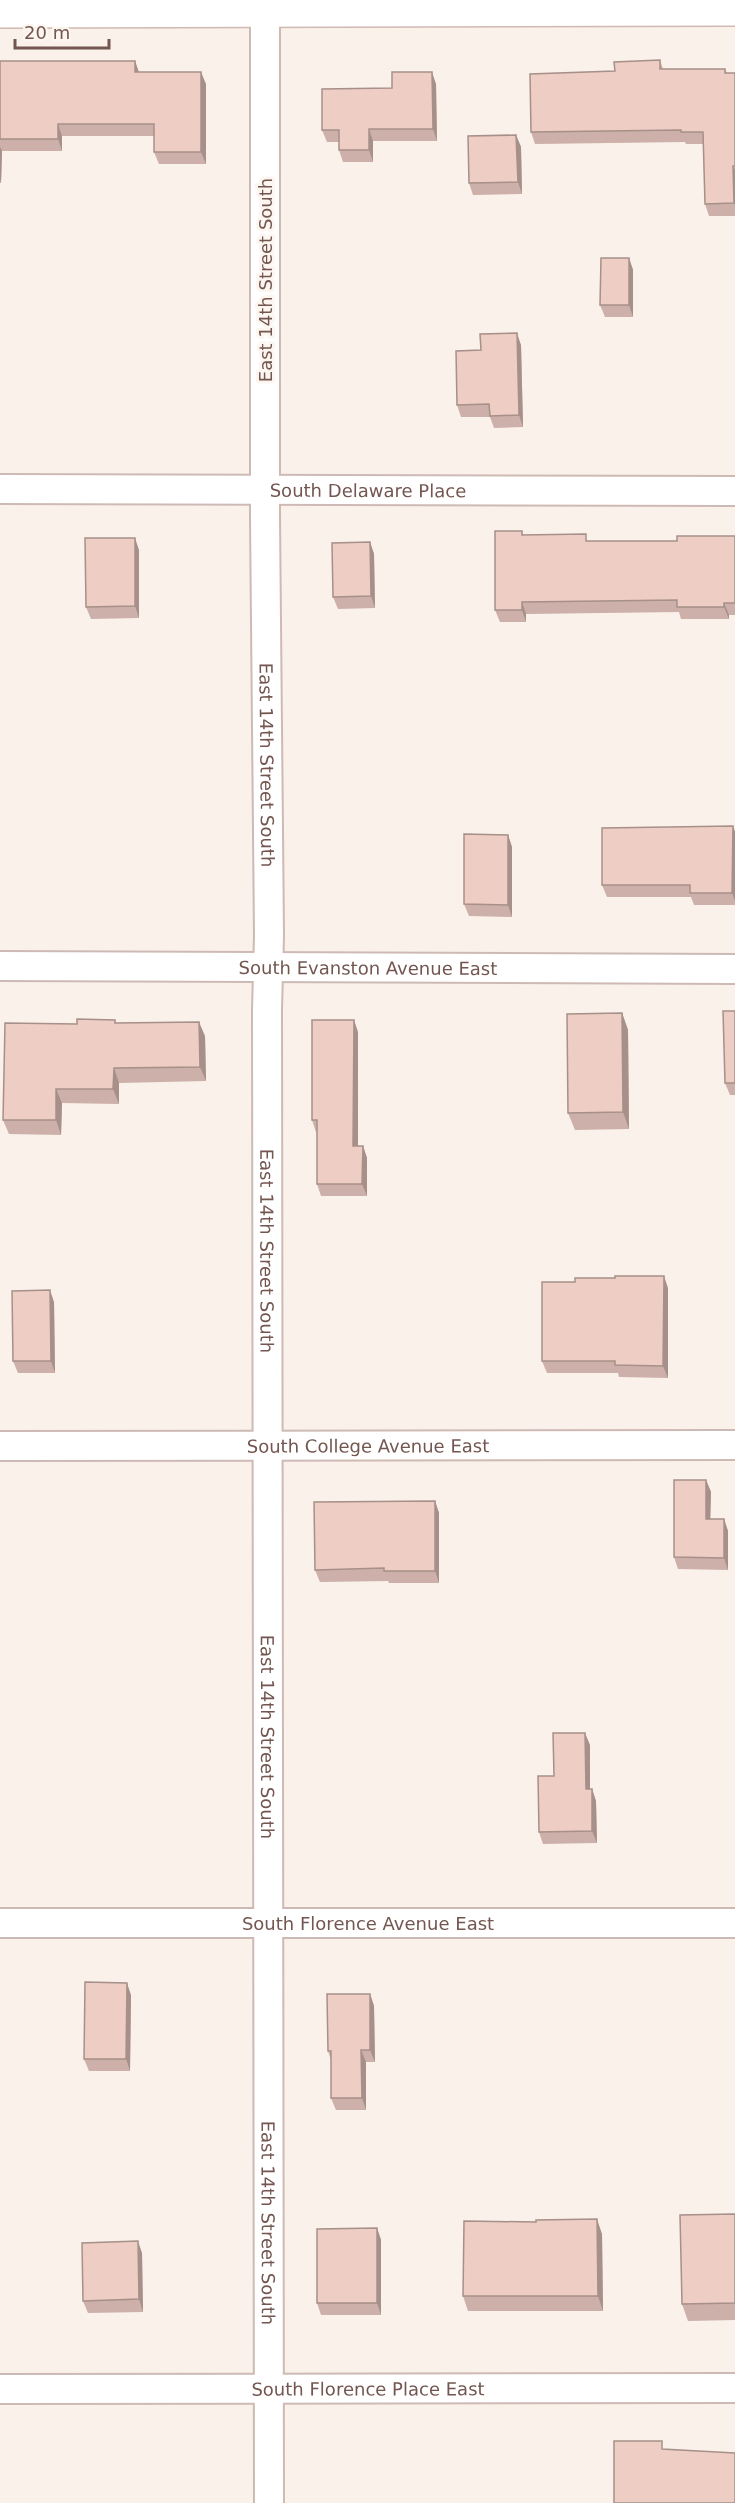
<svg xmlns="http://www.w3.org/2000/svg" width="735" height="2503" viewBox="0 0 735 2503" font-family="'DejaVu Sans',sans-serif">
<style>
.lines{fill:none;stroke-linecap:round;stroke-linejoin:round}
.minor-casing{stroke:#cebab4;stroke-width:32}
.secondary-casing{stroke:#d0b9b2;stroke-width:36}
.minor{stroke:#fff;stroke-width:28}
.secondary{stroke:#fff;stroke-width:33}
.wall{fill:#ccb0a9}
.shaded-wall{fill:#a69089}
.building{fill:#edcdc4;stroke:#a69089;stroke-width:1.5}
.labels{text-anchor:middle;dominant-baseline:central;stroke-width:6;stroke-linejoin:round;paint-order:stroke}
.street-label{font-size:18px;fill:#735650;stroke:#fdf6f0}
</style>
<rect width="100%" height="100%" fill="#faf1ea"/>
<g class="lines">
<!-- minor casing -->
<g class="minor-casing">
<g id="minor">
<path id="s1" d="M265,0v517l4,419 -2,73 2,1494"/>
<path id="s2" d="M0,489l735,2"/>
<path id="s3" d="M0,966l735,3"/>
<path id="s4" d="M0,1446l735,-1"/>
<path id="s5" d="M0,1923h735"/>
<path id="s6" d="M0,2389l735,-1"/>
</g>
</g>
<!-- secondary casing -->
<g class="secondary-casing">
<polyline id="secondary" points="0,11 735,9"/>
</g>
<!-- minor -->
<use href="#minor" class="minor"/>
<!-- secondary -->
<use href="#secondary" class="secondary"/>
</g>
<!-- wall -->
<g class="wall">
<polygon points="660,60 663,69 725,69 727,73 735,73 735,216 709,216 705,204 703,144 686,144 685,142 535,144 531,132 615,71"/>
<polygon points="0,61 135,61 139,72 206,84 206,164 159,164 154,152 154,136 62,136 62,151 2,151 1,183 0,183"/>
<polygon points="436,84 437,141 373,141 373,162 343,162 339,150 339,142 327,142 322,130 392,88"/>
<polygon points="516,135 521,147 522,194 473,195 469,183"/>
<polygon points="629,258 633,270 633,317 605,317 600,305"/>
<polygon points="521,345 523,427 494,428 490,417 461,417 457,405 481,350"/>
<polygon points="522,531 523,535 588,541 677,541 735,536 735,615 729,615 729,619 681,619 679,612 526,614 526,622 500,622 495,610"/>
<polygon points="370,542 374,554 375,608 338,609 333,597"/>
<polygon points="139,550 139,618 91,619 86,607"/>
<polygon points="733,826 735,832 735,905 694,905 691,897 607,897 602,885"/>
<polygon points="508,835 512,847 512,917 469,916 464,904"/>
<polygon points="735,1011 735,1095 730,1095 725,1083"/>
<polygon points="622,1013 628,1030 629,1129 575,1130 568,1113"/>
<polygon points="115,1020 116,1023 205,1036 206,1081 119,1083 119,1104 62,1103 61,1135 9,1134 3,1120 77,1024"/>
<polygon points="358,1032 358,1146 363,1146 367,1158 367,1196 321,1196 317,1184 317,1132 316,1132 312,1120"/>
<polygon points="668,1288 668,1378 619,1377 618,1373 547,1373 542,1361"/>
<polygon points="54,1302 55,1373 18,1373 13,1361"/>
<polygon points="706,1480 711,1492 710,1519 724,1519 728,1531 728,1570 678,1569 674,1557"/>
<polygon points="435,1501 439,1513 439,1583 389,1583 388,1581 320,1582 315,1570"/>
<polygon points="590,1745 590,1789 592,1789 596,1801 597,1843 543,1844 539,1832 554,1776"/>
<polygon points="370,1994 374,2006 375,2062 366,2062 366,2110 336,2110 331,2098 331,2060 328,2051"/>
<polygon points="131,1995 130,2071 89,2071 84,2059"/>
<polygon points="735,2214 735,2320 688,2321 682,2304"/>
<polygon points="377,2228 381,2240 381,2315 321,2315 317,2303"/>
<polygon points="602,2234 603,2311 468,2311 463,2296"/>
<polygon points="142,2253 143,2312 88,2313 83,2301"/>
</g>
<!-- shaded-wall -->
<g class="shaded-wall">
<polygon points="135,61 139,73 135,72"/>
<polygon points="201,72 206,84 206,164 201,152"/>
<polygon points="432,72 436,84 437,141 433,129"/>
<polygon points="58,124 62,136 62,151 58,139"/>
<polygon points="369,129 373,141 373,162 369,150"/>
<polygon points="516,135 521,147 522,194 518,182"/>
<polygon points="0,147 2,151 1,183 0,179"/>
<polygon points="733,166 735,170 735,205 734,203"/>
<polygon points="629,258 633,270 633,317 629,305"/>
<polygon points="517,333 521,345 523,427 519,415"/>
<polygon points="135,538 139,550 139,618 135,606"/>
<polygon points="370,542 374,554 375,608 371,596"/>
<polygon points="522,602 526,614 526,622 522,610"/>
<polygon points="724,603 729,615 729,619 724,607"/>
<polygon points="733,826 735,832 735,901 732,893"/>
<polygon points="508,835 512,847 512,917 508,905"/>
<polygon points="622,1013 628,1030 629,1129 623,1112"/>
<polygon points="354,1020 358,1032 358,1158 353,1146"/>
<polygon points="199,1022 205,1036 206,1081 200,1067"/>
<polygon points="114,1068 119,1083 119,1104 113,1089"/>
<polygon points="56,1089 62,1103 61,1135 56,1120"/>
<polygon points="363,1146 367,1158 367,1196 362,1184"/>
<polygon points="664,1276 668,1288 668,1378 663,1366"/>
<polygon points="50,1290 54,1302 55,1373 51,1361"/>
<polygon points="706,1480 711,1492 710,1531 706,1519"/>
<polygon points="435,1501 439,1513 439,1583 435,1571"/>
<polygon points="724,1519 728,1531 728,1570 724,1558"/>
<polygon points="585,1733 590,1745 590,1801 586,1789"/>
<polygon points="592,1789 596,1801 597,1843 592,1831"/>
<polygon points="127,1983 131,1995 130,2071 126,2059"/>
<polygon points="370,1994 374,2006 375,2062 370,2050"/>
<polygon points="361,2050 366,2062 366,2110 362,2098"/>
<polygon points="597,2219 602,2234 603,2311 598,2296"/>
<polygon points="377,2228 381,2240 381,2315 377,2303"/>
<polygon points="138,2241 142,2253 143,2312 139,2299"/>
</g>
<!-- building -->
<g class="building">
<polygon points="660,60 660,69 725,69 725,73 735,73 735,166 733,166 734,203 705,204 703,132 681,132 681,130 531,132 530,74 615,71 614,62"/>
<polygon points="0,61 135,61 135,72 201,72 201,152 154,152 154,124 58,124 58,139 0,139"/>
<polygon points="392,72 432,72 433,129 369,129 369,150 339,150 339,130 322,130 322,89 392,88"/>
<polygon points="516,135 518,182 469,183 468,136"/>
<polygon points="601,258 629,258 629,305 600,305"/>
<polygon points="517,333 519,415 490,416 489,404 457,405 456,351 481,350 480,334"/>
<polygon points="495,531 522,531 522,535 586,534 586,541 677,541 677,536 735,536 735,603 724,603 724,607 677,607 677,600 522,602 522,610 495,610"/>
<polygon points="85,538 135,538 135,606 86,607"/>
<polygon points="370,542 371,596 333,597 332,543"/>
<polygon points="733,826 732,893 690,893 690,885 602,885 602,828"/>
<polygon points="464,834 508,835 508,905 464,904"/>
<polygon points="723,1011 735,1011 735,1083 725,1083"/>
<polygon points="622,1013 623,1112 568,1113 567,1014"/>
<polygon points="77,1019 115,1020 115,1023 199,1022 200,1067 114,1068 113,1089 56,1089 56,1120 3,1120 5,1023 77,1024"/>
<polygon points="312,1020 354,1020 353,1146 363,1146 362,1184 317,1184 317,1120 312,1120"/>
<polygon points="615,1276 664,1276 663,1366 615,1365 615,1361 542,1361 542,1282 575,1282 575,1278 615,1278"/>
<polygon points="50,1290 51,1361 13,1361 12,1291"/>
<polygon points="674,1480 706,1480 706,1519 724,1519 724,1558 674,1557"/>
<polygon points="435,1501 435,1571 384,1571 384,1568 315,1570 314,1502"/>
<polygon points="553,1733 585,1733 586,1789 592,1789 592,1831 539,1832 538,1776 554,1776"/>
<polygon points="85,1982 127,1983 126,2059 84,2059"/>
<polygon points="327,1994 370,1994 370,2050 361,2050 362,2098 331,2098 331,2051 328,2051"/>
<polygon points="735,2214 735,2303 682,2304 680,2215"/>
<polygon points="597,2219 598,2296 463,2296 464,2221 536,2222 536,2220"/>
<polygon points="377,2228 377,2303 317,2303 317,2229"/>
<polygon points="138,2241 139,2299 83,2301 82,2243"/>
<polygon points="614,2441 662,2441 662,2449 735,2453 735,2503 614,2503"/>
</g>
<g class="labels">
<!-- street labels -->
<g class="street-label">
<text transform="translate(265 280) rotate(-90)">East 14th Street South</text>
<text stroke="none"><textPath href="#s2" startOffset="368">South Delaware Place</textPath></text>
<text stroke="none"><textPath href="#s1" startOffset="765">East 14th Street South</textPath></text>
<text stroke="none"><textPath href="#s3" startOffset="368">South Evanston Avenue East</textPath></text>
<text stroke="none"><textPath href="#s1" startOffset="1251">East 14th Street South</textPath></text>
<text stroke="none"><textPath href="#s4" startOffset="368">South College Avenue East</textPath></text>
<text stroke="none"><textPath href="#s1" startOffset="1737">East 14th Street South</textPath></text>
<text stroke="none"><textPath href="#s5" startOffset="368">South Florence Avenue East</textPath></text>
<text stroke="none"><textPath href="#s1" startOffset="2223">East 14th Street South</textPath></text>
<text stroke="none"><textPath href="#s6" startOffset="368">South Florence Place East</textPath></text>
</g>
</g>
<!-- scale -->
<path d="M15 39v9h94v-9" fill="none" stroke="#735650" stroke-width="3"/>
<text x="24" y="39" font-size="18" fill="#735650" stroke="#fdf6f0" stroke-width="4.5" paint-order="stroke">20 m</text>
</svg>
